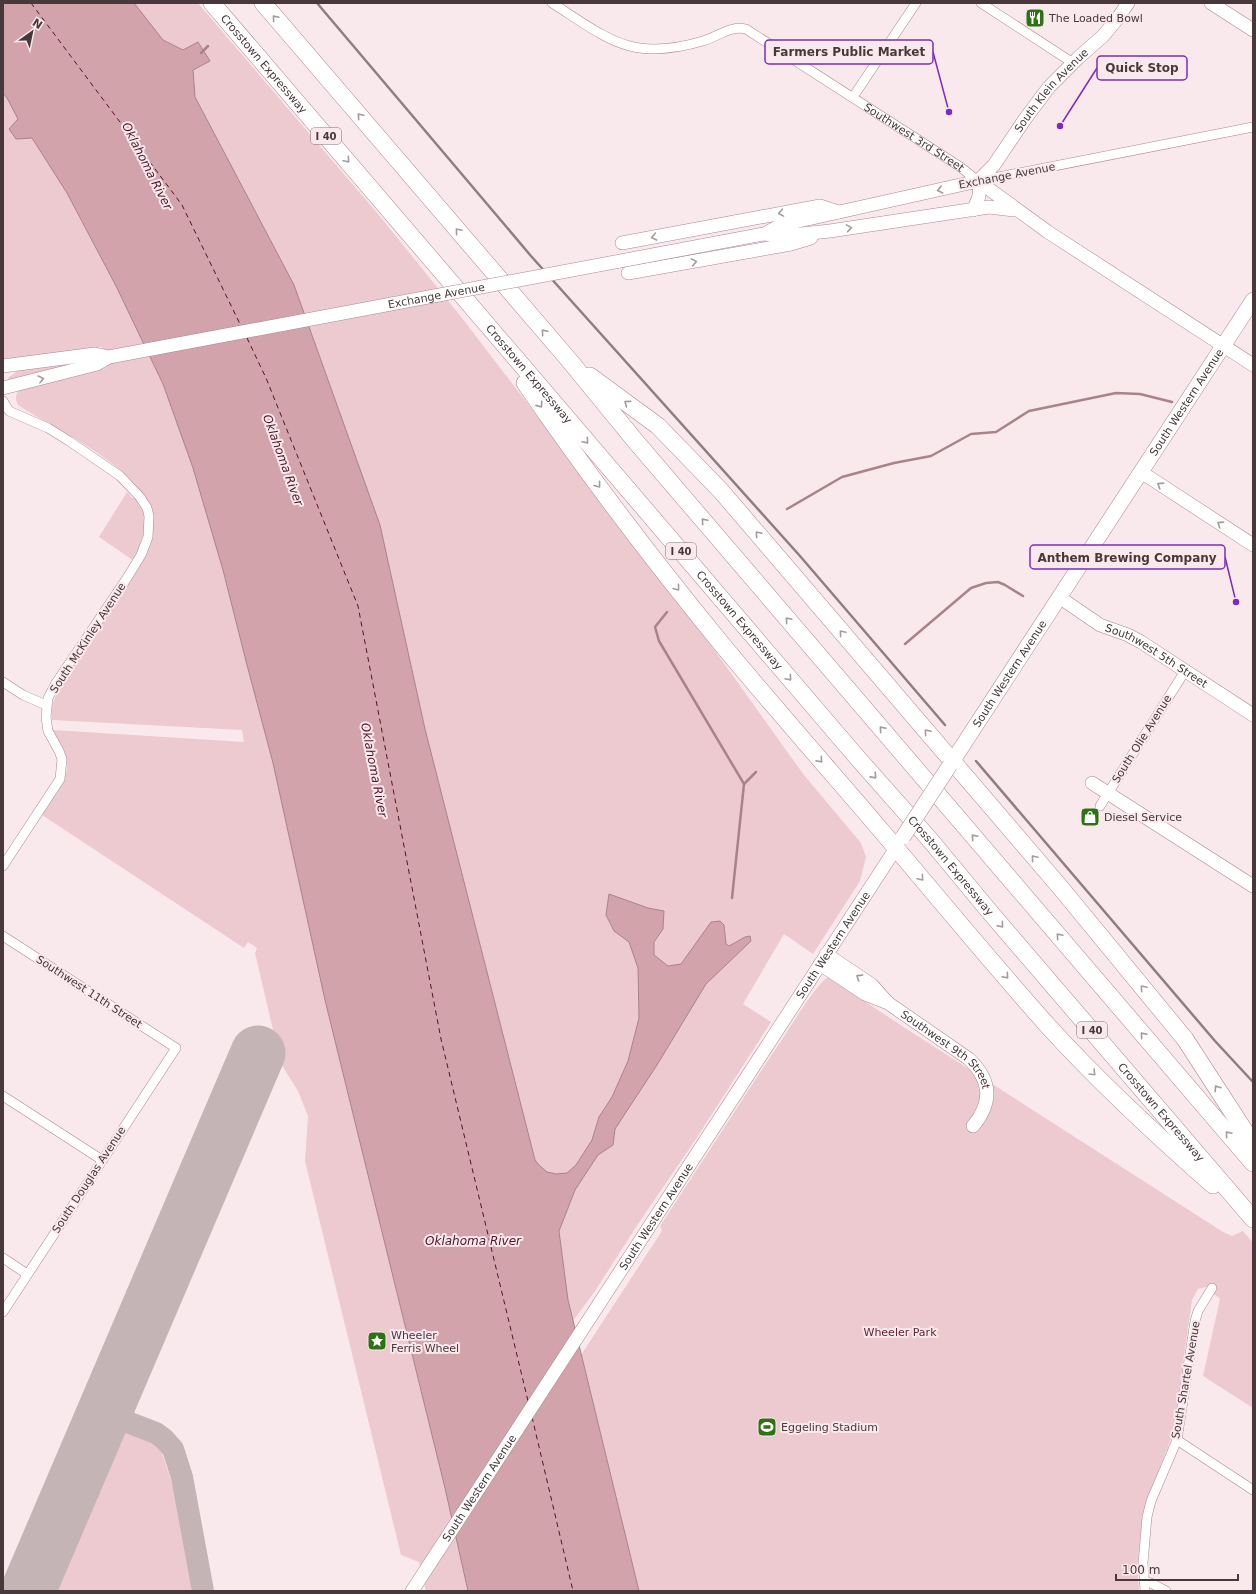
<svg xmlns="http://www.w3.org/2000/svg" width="1256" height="1594" viewBox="0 0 1256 1594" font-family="'DejaVu Sans',sans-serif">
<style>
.green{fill:#edcad0}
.water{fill:#d3a3ac;stroke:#a9838a}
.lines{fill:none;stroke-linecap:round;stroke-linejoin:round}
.stream{stroke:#a9838a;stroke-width:2.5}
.ferry{stroke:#4f1427;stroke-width:1;stroke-dasharray:5 4;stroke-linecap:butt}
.taxiway{stroke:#c4b4b6;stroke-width:22}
.runway{stroke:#c4b4b6;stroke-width:55}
.street-casing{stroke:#ad868e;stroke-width:10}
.secondary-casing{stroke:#ad868e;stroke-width:14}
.primary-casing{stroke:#ad868e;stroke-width:16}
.highway-casing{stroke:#ad868e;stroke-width:18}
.street{stroke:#fff;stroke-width:9}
.secondary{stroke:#fff;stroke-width:13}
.primary{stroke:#fff;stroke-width:15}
.highway{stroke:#fff;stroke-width:17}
.rail{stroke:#8f7e81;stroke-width:2.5}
.secondary-bridge-casing{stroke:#ad868e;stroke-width:14;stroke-linecap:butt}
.primary-bridge-casing{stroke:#ad868e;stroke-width:16;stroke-linecap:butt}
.secondary-bridge{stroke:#fff;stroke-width:13}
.primary-bridge{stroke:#fff;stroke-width:15}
.oneway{stroke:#a49b9d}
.labels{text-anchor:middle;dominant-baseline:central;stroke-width:4;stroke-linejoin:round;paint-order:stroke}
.shield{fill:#fae9ec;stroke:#7d6c70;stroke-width:1}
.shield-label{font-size:10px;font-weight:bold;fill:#48373b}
.poi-label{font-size:11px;fill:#48373b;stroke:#fae9ec;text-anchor:start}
.street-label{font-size:11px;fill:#48373b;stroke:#fae9ec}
.park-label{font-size:11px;fill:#612536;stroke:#fae9ec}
.water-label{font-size:12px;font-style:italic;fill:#4f1427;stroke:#fae9ec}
.leader{fill:none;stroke:#7b2cbf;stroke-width:1.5}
.callout-dot{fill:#7b2cbf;stroke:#fae9ec;stroke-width:1.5}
.callout{fill:#fae9ec;stroke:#7b2cbf;stroke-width:1.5}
.callout-label{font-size:12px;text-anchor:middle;font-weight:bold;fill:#48373b}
</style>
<rect width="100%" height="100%" fill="#fae9ec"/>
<!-- green -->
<g class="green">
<path d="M3,3h195l180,211 84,104 223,291 119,166 57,68 5,14 -6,24 -47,73 -29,-20 -41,70 28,18 -77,120 -54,79 -45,70 -22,30 8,34 79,-121 2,-4 -2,-3 2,-4c41,-62 80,-124 121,-185 10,-15 32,-52 45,-61l74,49 321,206 9,4 11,-5 10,12v165l-50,-32 17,-77 -14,-12 -8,2 -6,11 -19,134 -26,65 -4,14 -6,55 2,23h-713l-7,-29 -18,-7 -96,-394 3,-45 -10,-25 -17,-27 -26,-111 2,-5 -9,-6 -4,6 -202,-133c11,-17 30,-37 24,-59 -3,-9 -10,-17 -13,-26l191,12 -2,-12 -190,-10c-1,-12 1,-19 6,-29l82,-126 -41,-28 28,-45 5,6 13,-2c-32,-42 -84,-63 -127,-91 -3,-6 -3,-9 1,-15l87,-22 -4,-21 -99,13z"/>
<polygon points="74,362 75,365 11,380 8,378 19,370"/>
<polygon points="121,1428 153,1442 162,1453 183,1516 195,1591 47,1591"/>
</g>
<!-- water -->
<polygon class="water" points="3,3 134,3 163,40 183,50 198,42 210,61 193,70 195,97 294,285 380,525 425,729 535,1160 539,1165 547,1172 556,1174 567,1173 576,1165 592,1140 599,1117 612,1097 628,1061 639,1018 638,968 629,942 614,931 606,915 609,894 648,908 664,911 663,929 654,942 654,955 668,966 681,964 711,922 720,921 724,925 726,944 729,946 745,937 750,936 751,941 706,984 657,1065 615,1129 613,1145 598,1155 575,1190 559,1231 568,1300 639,1591 468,1591 445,1488 325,1000 273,763 247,665 223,570 193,468 163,384 116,286 67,193 32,138 16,139 9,129 18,119 7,98 3,93"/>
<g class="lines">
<!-- stream -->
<g class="stream">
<polyline points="201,53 208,46"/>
<polyline points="787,509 842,477 894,463 931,456 971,434 996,432 1029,411 1116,393 1140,394 1172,402"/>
<polyline points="667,612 655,627 659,641 744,784"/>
<polyline points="905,644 971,588 986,583 998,582 1005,585 1023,596"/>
<polyline points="732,898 744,784 756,772"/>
</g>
<!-- ferry -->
<g class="ferry">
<polyline points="31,3 182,205 241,326"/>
<polyline points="247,338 266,378 358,606 441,1039 528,1401"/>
<polyline points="532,1417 573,1591"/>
</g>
<!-- taxiway -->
<polyline class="taxiway" points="104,1413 156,1433 164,1439 173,1449 182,1477 203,1591"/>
<!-- runway -->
<polyline class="runway" points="28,1591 258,1053"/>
<!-- street casing -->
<g class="street-casing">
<g id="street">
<path id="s1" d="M552,3c58,37 79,59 151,38 14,-4 28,-16 43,-12l213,137 19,15 275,-54"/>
<polyline points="981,3 1073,63"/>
<polyline points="853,97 916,3"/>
<polyline points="3,401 9,411 48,428 69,441 120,476 140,497 147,508 149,516 148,537 141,555 127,578 56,683 48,698 46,717 48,731 59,751 62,759 60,779 3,866"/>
<polyline points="3,682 23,695 46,705"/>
<polyline points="1100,806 1185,671"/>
<polyline points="3,936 176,1048 3,1312"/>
<polyline points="3,1096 102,1160"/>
<polyline points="3,1258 27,1274"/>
<polyline points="1177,1440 1253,1490"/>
<polyline points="1144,1581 1151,1583 1166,1591"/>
<polyline points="1145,1591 1143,1563 1147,1517 1151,1501 1177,1440 1195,1321 1198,1311 1212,1288"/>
</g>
</g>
<!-- secondary casing -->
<g class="secondary-casing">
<g id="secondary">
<polyline points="1211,3 1253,30"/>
<polyline points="978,181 1048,232 1253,365"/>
<path id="s2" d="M978,181l16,-16 31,-46 24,-32 29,-29 25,-22 15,-18 10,-15"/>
<path d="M973,210c6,-12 8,-15 5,-29"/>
<polyline points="764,234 782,236 830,231 989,207 1014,210"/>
<polyline points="764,234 781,225 978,181"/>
<polyline points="622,243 820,206 838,212"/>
<polyline points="628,273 791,244 811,238"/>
<polyline points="3,366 95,354 109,357"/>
<polyline points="3,388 97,364 109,357"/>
<polyline points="1141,472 1253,545"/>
<path id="s3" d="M1059,597l41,28 28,10 13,7 112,73"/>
<polyline points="1092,783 1253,886"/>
<polyline points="826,954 872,985 887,1002"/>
<path id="s4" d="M820,964l45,30 23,9 81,56c23,22 23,44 4,67"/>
<path id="s5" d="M412,1591l484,-743"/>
</g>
</g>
<!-- primary casing -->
<g class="primary-casing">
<g id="primary">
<path id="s6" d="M950,765l303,-465"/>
</g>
</g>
<!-- highway casing -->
<g class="highway-casing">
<g id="highway">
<path id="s7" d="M212,3l643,752 76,86 58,70 264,308"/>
<polyline points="263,3 569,360 637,443 1253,1163"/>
<polyline points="590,376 658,426 721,491 1060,887 1185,1039 1253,1144"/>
<path d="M525,383c61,89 127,176 195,259 52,63 106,124 159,186 56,66 111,133 169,198 51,56 108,109 165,159"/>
</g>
</g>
<!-- street -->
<use href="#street" class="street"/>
<!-- secondary -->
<use href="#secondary" class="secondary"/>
<!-- primary -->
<use href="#primary" class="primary"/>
<!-- highway -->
<use href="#highway" class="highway"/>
<!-- rail -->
<g class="rail">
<polyline points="317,3 531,256 800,556 945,725"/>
<polyline points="976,761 1215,1041 1253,1082"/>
</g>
<!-- secondary-bridge casing -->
<g class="secondary-bridge-casing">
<g id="secondary-bridge">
<path id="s8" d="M109,357l655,-123"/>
</g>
</g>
<!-- primary-bridge casing -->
<g class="primary-bridge-casing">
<polyline id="primary-bridge" points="903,837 950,765"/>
</g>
<!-- secondary-bridge -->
<use href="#secondary-bridge" class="secondary-bridge"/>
<!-- primary-bridge -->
<use href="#primary-bridge" class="primary-bridge"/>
</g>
<!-- one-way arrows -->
<defs><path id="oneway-chevron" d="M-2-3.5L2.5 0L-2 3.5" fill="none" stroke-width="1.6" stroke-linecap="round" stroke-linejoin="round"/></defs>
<g class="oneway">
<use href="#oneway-chevron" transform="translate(275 18) rotate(-131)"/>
<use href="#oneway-chevron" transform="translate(360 116) rotate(-131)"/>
<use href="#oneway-chevron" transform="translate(347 160) rotate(49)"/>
<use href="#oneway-chevron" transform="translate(940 190) rotate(167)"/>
<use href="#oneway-chevron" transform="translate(781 213) rotate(170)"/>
<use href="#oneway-chevron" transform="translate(849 228) rotate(-9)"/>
<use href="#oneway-chevron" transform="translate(458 231) rotate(-130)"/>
<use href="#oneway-chevron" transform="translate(654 237) rotate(169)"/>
<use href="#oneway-chevron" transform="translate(694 262) rotate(-10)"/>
<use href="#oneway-chevron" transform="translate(544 332) rotate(-131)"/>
<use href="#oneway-chevron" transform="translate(41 379) rotate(-14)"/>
<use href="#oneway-chevron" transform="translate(627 403) rotate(-143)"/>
<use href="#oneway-chevron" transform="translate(540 405) rotate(55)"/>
<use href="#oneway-chevron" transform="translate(586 441) rotate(49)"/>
<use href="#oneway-chevron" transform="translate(598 485) rotate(53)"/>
<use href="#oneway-chevron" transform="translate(1160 485) rotate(-147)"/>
<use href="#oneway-chevron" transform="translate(704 521) rotate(-131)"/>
<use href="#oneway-chevron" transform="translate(1220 524) rotate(-147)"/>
<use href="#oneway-chevron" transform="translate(758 534) rotate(-130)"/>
<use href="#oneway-chevron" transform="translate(677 588) rotate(52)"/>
<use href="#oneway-chevron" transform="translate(788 620) rotate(-131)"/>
<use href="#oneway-chevron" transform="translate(842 633) rotate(-130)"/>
<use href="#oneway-chevron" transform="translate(789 678) rotate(49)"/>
<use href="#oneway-chevron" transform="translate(882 729) rotate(-131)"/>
<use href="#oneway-chevron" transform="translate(927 732) rotate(-130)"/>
<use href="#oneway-chevron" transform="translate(820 760) rotate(49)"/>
<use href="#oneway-chevron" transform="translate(874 776) rotate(48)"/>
<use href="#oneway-chevron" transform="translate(974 837) rotate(-131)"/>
<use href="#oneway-chevron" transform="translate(1034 858) rotate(-130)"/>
<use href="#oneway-chevron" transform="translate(921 878) rotate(50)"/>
<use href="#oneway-chevron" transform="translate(1001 925) rotate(49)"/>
<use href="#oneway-chevron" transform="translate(1059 936) rotate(-131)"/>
<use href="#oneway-chevron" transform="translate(1006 976) rotate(49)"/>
<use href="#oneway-chevron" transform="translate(859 977) rotate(-147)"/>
<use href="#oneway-chevron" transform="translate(1143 988) rotate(-130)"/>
<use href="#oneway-chevron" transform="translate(1143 1035) rotate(-131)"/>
<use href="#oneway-chevron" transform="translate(1093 1073) rotate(45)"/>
<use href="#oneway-chevron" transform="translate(1217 1088) rotate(-123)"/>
<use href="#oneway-chevron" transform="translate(1228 1134) rotate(-131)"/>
</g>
<!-- icons -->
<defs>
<g id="restaurant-square" transform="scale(1)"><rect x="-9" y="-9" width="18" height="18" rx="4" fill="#2d7314" stroke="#fae9ec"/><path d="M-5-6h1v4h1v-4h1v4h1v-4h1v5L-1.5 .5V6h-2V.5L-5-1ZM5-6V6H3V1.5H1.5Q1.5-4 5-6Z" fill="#fff"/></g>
<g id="shop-square" transform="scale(1)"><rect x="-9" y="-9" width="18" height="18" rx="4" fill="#2d7314" stroke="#fae9ec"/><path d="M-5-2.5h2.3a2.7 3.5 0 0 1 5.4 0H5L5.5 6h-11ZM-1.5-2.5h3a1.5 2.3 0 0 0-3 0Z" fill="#fff"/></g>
<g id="sight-square" transform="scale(1)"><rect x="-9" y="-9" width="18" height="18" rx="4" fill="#2d7314" stroke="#fae9ec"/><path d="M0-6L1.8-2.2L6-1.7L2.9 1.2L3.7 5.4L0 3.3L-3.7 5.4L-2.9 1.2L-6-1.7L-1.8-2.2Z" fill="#fff"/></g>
<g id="stadium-square" transform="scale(1)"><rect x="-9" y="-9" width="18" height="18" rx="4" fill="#2d7314" stroke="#fae9ec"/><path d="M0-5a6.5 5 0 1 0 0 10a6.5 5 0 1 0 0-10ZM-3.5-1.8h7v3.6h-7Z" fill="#fff"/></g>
</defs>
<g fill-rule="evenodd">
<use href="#restaurant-square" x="1035" y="18"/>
<use href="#shop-square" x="1090" y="817"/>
<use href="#sight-square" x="377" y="1341"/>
<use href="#stadium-square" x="767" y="1427"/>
</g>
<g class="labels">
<!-- shield labels -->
<g class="shield">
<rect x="311" y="128" width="30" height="16" rx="3"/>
<rect x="666" y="543" width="30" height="16" rx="3"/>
<rect x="1077" y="1022" width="30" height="16" rx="3"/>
</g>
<g class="shield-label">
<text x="326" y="136">I 40</text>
<text x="681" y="551">I 40</text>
<text x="1092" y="1030">I 40</text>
</g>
<!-- poi labels -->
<g class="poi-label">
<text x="1049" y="18">The Loaded Bowl</text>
<text x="1104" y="817">Diesel Service</text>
<text x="391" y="1335">Wheeler<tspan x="391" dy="13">Ferris Wheel</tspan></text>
<text x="781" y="1427">Eggeling Stadium</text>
</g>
<!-- street labels -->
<g class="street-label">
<text stroke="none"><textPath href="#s7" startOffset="80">Crosstown Expressway</textPath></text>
<text stroke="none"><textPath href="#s2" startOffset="117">South Klein Avenue</textPath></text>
<text stroke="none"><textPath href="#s1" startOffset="409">Southwest 3rd Street</textPath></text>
<text transform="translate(1007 176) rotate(-11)">Exchange Avenue</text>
<text stroke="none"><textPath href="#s8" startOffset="333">Exchange Avenue</textPath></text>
<text stroke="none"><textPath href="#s7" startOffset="488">Crosstown Expressway</textPath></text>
<text stroke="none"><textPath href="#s6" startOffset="433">South Western Avenue</textPath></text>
<text stroke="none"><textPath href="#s7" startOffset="812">Crosstown Expressway</textPath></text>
<text transform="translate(88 638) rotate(-57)">South McKinley Avenue</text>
<text stroke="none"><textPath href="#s3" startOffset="114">Southwest 5th Street</textPath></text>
<text stroke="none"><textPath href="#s6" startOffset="109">South Western Avenue</textPath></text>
<text transform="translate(1142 739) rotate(-58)">South Olie Avenue</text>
<text stroke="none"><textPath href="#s7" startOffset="1136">Crosstown Expressway</textPath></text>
<text stroke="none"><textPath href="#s5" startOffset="771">South Western Avenue</textPath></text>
<text transform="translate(89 992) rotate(33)">Southwest 11th Street</text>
<text stroke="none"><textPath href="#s4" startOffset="154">Southwest 9th Street</textPath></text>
<text stroke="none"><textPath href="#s7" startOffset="1460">Crosstown Expressway</textPath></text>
<text transform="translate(89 1180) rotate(-57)">South Douglas Avenue</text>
<text stroke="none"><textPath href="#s5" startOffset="447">South Western Avenue</textPath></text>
<text transform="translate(1186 1380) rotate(-80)">South Shartel Avenue</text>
<text stroke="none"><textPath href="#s5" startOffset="123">South Western Avenue</textPath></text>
</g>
<!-- park labels -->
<g class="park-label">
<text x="900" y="1332">Wheeler Park</text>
</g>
<!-- water labels -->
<g class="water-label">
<text transform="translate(147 166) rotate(63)">Oklahoma River</text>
<text transform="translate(283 460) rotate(70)">Oklahoma River</text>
<text transform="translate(374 770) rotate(79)">Oklahoma River</text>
<text x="473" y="1241">Oklahoma River</text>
</g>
</g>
<!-- callouts -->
<path class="leader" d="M949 112L933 52M1060 126L1097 68M1236 602L1225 557"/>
<g class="callout-dot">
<circle cx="949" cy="112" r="4"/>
<circle cx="1060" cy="126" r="4"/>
<circle cx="1236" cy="602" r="4"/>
</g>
<g class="callout">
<rect x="765" y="40" width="168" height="24" rx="4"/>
<rect x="1097" y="56" width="90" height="24" rx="4"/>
<rect x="1030" y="545" width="195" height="24" rx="4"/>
</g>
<g class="callout-label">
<text x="849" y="56">Farmers Public Market</text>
<text x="1142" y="72">Quick Stop</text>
<text x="1127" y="562">Anthem Brewing Company</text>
</g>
<!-- border -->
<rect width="1256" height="1594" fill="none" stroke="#48373b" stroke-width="8"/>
<!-- north arrow -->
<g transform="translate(32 32) rotate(33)" stroke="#fae9ec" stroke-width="3" paint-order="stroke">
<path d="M0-3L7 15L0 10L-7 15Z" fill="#48373b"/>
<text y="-6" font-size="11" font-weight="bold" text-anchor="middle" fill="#48373b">N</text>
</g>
<!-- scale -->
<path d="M1116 1574v6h122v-6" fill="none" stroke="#48373b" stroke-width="2"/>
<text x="1122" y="1574" font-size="12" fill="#48373b" stroke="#fae9ec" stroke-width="3" paint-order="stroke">100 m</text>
</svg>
